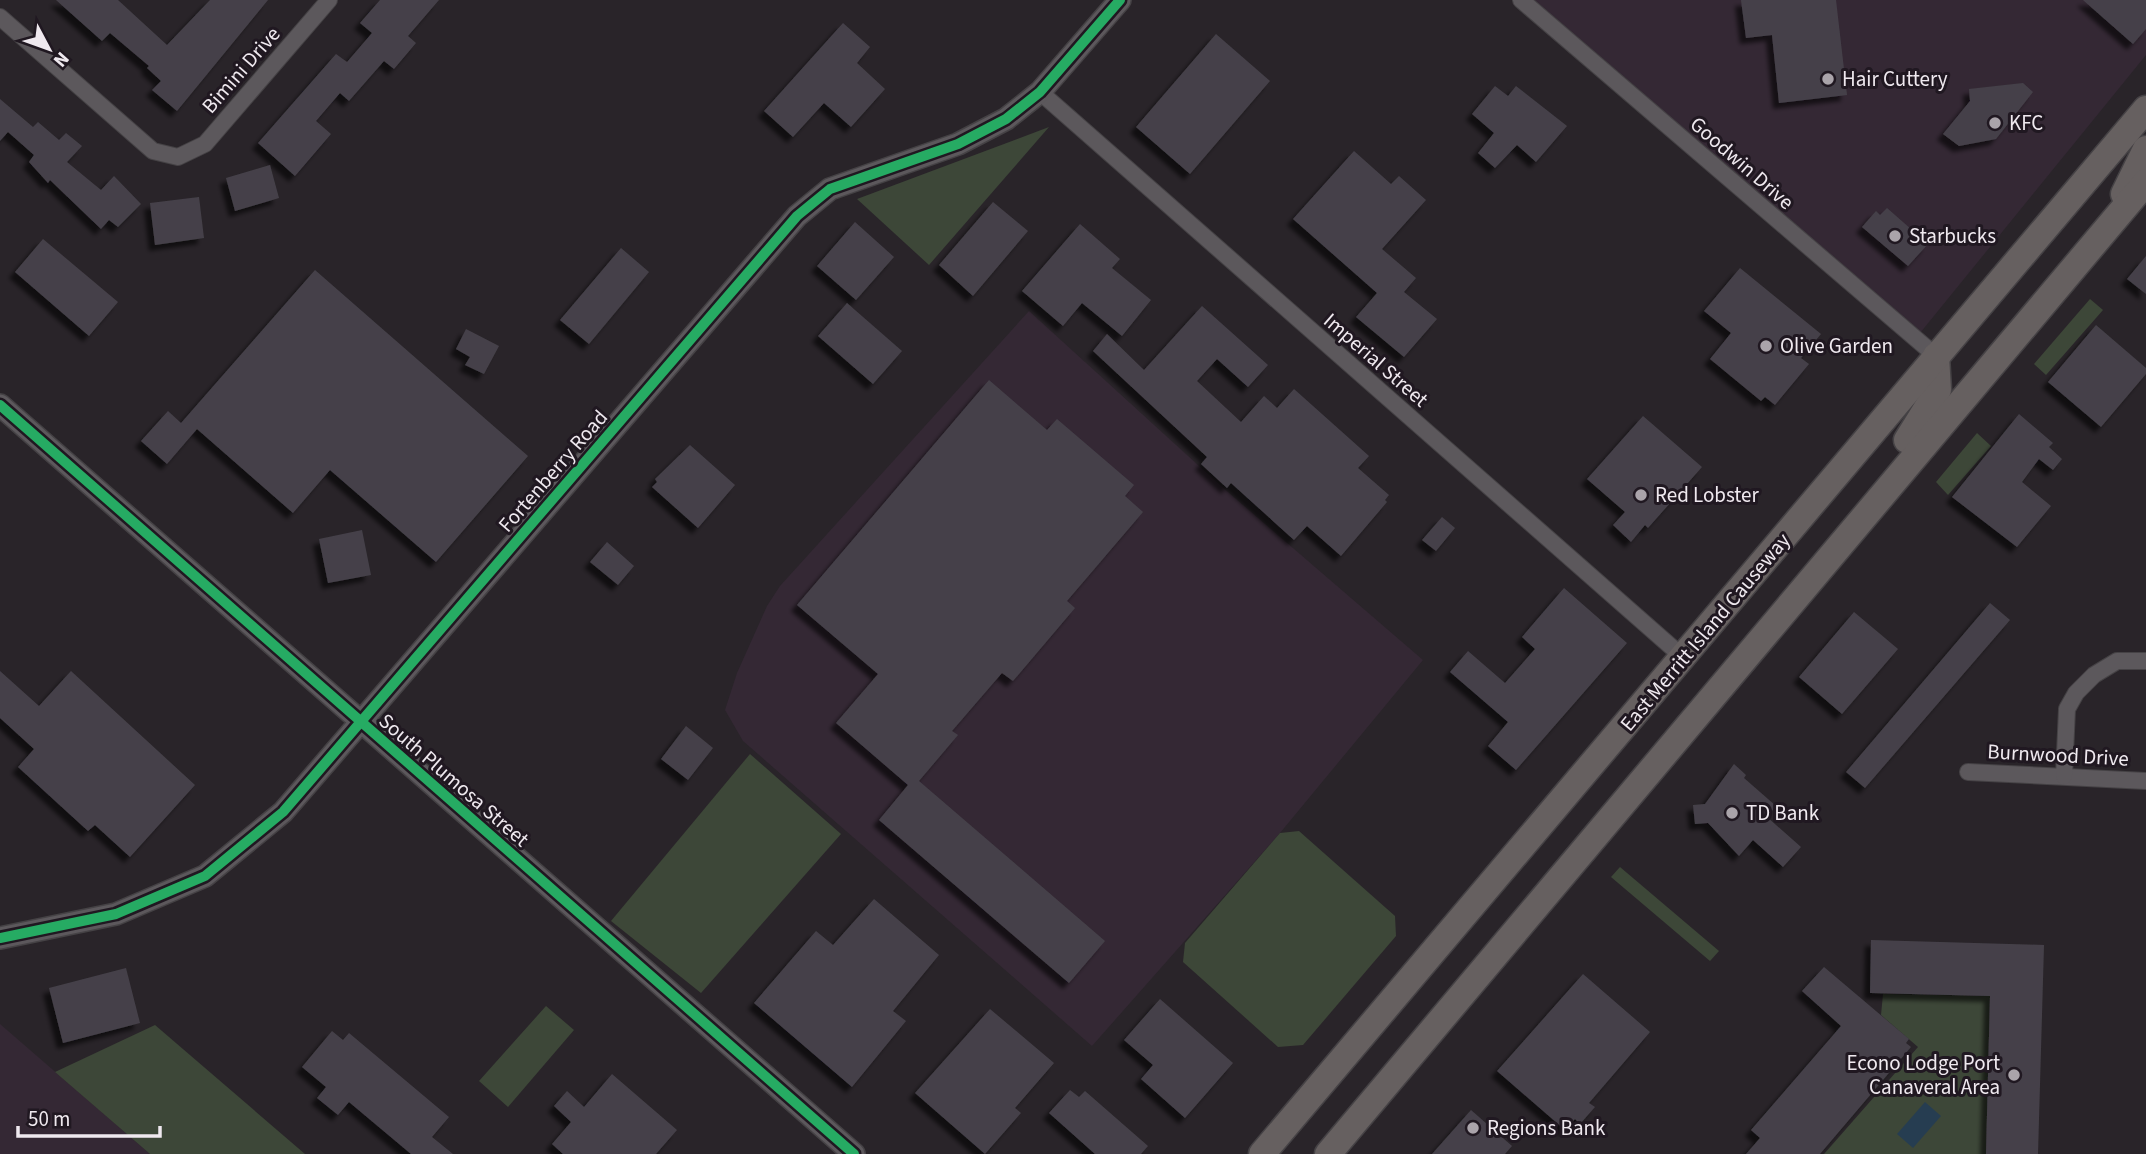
<svg xmlns="http://www.w3.org/2000/svg" width="2146" height="1154" viewBox="0 0 2146 1154" font-family="'Source Sans 3',sans-serif">
<style>
.built{fill:#342834}
.green{fill:#3d4738}
.water{fill:#263d51}
.building{fill:#454149;filter:url(#shadow)}
.lines{fill:none;stroke-linecap:round;stroke-linejoin:round}
.minor-casing{stroke:#454245;stroke-width:18}
.tertiary-casing{stroke:#454245;stroke-width:24}
.primary-casing{stroke:#454245;stroke-width:29}
.minor{stroke:#5c585c;stroke-width:16}
.tertiary{stroke:#5c585c;stroke-width:21}
.primary{stroke:#666060;stroke-width:26}
.cycleway-casing{stroke:#201821;stroke-width:15}
.cycleway{stroke:#26ab63;stroke-width:10}
.poi-dot{fill:#aaa4aa;stroke:#201821;stroke-width:2.5}
.labels{text-anchor:middle;dominant-baseline:central;stroke-width:6;stroke-linejoin:round;paint-order:stroke}
.street-label{font-size:21px;fill:#efe9ef;stroke:#201821}
.poi-label{font-size:21px;fill:#efe9ef;stroke:#201821;text-anchor:start}
</style>
<defs>
<filter id="shadow"><feDropShadow dx="-6" dy="6" stdDeviation="2" flood-color="#0009"/></filter>
</defs>
<rect width="100%" height="100%" fill="#292429"/>
<!-- built -->
<g class="built">
<polygon points="1522,0 2146,0 2146,55 1916,338"/>
<polygon points="1029,311 1221,486 1423,660 1280,833 1092,1046 743,741 725,710 737,673 767,606 780,586"/>
<polygon points="0,1024 150,1154 0,1154"/>
</g>
<!-- green -->
<g class="green">
<polygon points="1049,127 929,265 857,199"/>
<polygon points="2090,299 2103,310 2046,375 2034,364"/>
<polygon points="1977,433 1991,446 1948,495 1936,482"/>
<polygon points="750,754 841,834 701,993 611,921"/>
<polygon points="1299,831 1395,916 1396,936 1303,1045 1278,1047 1183,962 1185,943 1280,833"/>
<polygon points="1620,867 1719,951 1710,961 1611,877"/>
<polygon points="1883,994 1990,996 1986,1154 1824,1154 1918,1047 1881,1015"/>
<polygon points="546,1006 574,1030 508,1107 479,1081"/>
<polygon points="155,1025 305,1154 150,1154 55,1072"/>
</g>
<!-- water -->
<polygon class="water" points="1925,1102 1941,1116 1913,1148 1897,1134"/>
<!-- building -->
<g class="building">
<polygon points="56,0 118,0 167,45 210,0 268,0 177,111 152,90 161,81 147,68 149,66 110,33 102,41"/>
<polygon points="380,0 439,0 408,36 416,43 394,69 384,61 349,101 340,93 316,121 331,134 295,176 258,143 336,54 347,62 372,33 360,23"/>
<polygon points="1741,0 1836,0 1847,95 1779,103 1772,35 1746,38"/>
<polygon points="2083,0 2146,0 2146,29 2133,44"/>
<polygon points="843,23 870,47 857,63 885,89 851,127 824,103 793,137 764,111"/>
<polygon points="1216,34 1270,81 1190,174 1136,127"/>
<polygon points="2023,83 2033,92 1996,139 1959,146 1943,134 1970,101 1969,89"/>
<polygon points="1495,86 1508,96 1516,86 1567,126 1536,162 1517,145 1495,168 1478,153 1494,133 1472,114"/>
<polygon points="0,99 33,127 38,122 59,140 66,133 82,146 67,162 101,190 114,176 141,204 118,227 109,220 101,229 50,180 48,183 29,162 34,155 8,132 0,141"/>
<polygon points="1354,151 1391,184 1399,176 1426,200 1382,249 1416,278 1404,292 1437,319 1404,357 1356,317 1377,293 1293,219"/>
<polygon points="270,165 279,198 235,211 226,178"/>
<polygon points="199,197 204,238 155,245 150,203"/>
<polygon points="993,202 1028,231 973,296 939,265"/>
<polygon points="1887,208 1928,244 1908,266 1862,227 1876,211 1880,215"/>
<polygon points="855,222 894,257 856,300 817,266"/>
<polygon points="1080,224 1120,259 1112,268 1151,300 1122,336 1082,303 1063,326 1022,291"/>
<polygon points="43,239 118,302 89,336 15,272"/>
<polygon points="621,248 649,272 589,344 560,320"/>
<polygon points="2146,256 2146,294 2127,279"/>
<polygon points="1740,268 1821,334 1801,358 1809,364 1775,405 1765,397 1761,401 1710,359 1731,333 1704,311"/>
<polygon points="315,270 528,456 436,562 330,470 293,513 197,429 167,464 141,441 168,411 181,423"/>
<polygon points="847,303 902,351 873,384 818,336"/>
<polygon points="1202,306 1268,365 1248,387 1217,359 1197,381 1241,422 1264,396 1277,408 1294,389 1369,456 1358,468 1389,495 1385,500 1387,502 1341,556 1307,526 1294,540 1231,483 1227,488 1201,464 1207,457 1093,351 1107,334 1144,370"/>
<polygon points="2096,325 2146,368 2146,374 2101,427 2048,382"/>
<polygon points="466,329 499,346 484,374 465,365 470,357 456,349"/>
<polygon points="989,380 1047,430 1057,419 1134,485 1125,496 1143,512 1067,601 1075,608 1013,681 1002,673 952,731 958,735 919,781 1105,941 1069,983 879,820 908,785 836,723 878,674 797,605"/>
<polygon points="2019,414 2053,443 2049,447 2062,459 2053,470 2039,459 2022,482 2051,506 2017,547 1952,497"/>
<polygon points="1643,416 1702,467 1648,528 1645,525 1631,542 1613,525 1625,512 1587,479"/>
<polygon points="690,445 735,485 698,528 652,487 657,482 655,479"/>
<polygon points="1442,517 1455,528 1436,551 1422,540"/>
<polygon points="362,530 371,575 328,583 319,539"/>
<polygon points="607,542 634,566 618,585 590,562"/>
<polygon points="1564,588 1627,643 1516,770 1488,746 1508,722 1450,672 1468,651 1505,683 1535,649 1522,637"/>
<polygon points="1990,603 2010,620 1865,788 1846,772"/>
<polygon points="1854,612 1898,649 1842,714 1799,677"/>
<polygon points="0,671 39,706 71,671 195,785 130,857 95,825 88,831 18,767 34,749 0,718"/>
<polygon points="686,726 713,748 688,780 661,759"/>
<polygon points="1734,764 1746,775 1744,778 1776,806 1767,817 1801,847 1783,867 1753,840 1739,856 1708,823 1695,824 1693,805 1705,804"/>
<polygon points="874,899 939,955 893,1011 906,1021 852,1087 754,1003 816,931 833,945"/>
<polygon points="1871,940 2044,945 2038,1154 1986,1154 1990,996 1870,993"/>
<polygon points="1824,967 1909,1039 1906,1043 1911,1047 1820,1154 1746,1154 1760,1138 1751,1130 1841,1026 1802,991"/>
<polygon points="126,968 140,1023 63,1043 49,988"/>
<polygon points="1583,974 1650,1032 1589,1103 1595,1107 1580,1124 1575,1119 1565,1130 1497,1071"/>
<polygon points="1160,999 1233,1063 1185,1118 1141,1079 1153,1065 1124,1040"/>
<polygon points="990,1009 1054,1063 1015,1108 1021,1113 985,1154 915,1093"/>
<polygon points="332,1031 343,1040 349,1033 449,1117 432,1137 453,1154 411,1154 349,1102 338,1115 317,1098 326,1087 302,1067"/>
<polygon points="612,1074 677,1130 656,1154 563,1154 552,1144 571,1122 554,1106 567,1091 584,1107"/>
<polygon points="1070,1090 1079,1097 1085,1091 1148,1146 1141,1154 1095,1154 1049,1113"/>
<polygon points="1471,1110 1512,1146 1505,1154 1432,1154"/>
</g>
<g class="lines">
<!-- minor casing -->
<g class="minor-casing">
<g id="minor">
<polyline points="1521,0 1936,356"/>
<polyline points="0,17 153,151 178,157 205,144 329,0"/>
<polyline points="1040,92 1684,658"/>
<polyline points="1968,772 2146,781"/>
<polyline points="2064,776 2067,709 2076,693 2094,675 2117,661 2146,661"/>
</g>
</g>
<!-- tertiary casing -->
<g class="tertiary-casing">
<g id="tertiary">
<polyline points="0,405 854,1154"/>
<polyline points="0,938 116,914 205,876 283,812 797,216 830,189 958,144 1006,119 1040,92 1120,0"/>
</g>
</g>
<!-- primary casing -->
<g class="primary-casing">
<g id="primary">
<polyline points="2124,194 2146,149"/>
<polyline points="1907,440 1938,390 1936,356"/>
<polyline points="1262,1154 2146,109"/>
<polyline points="1328,1154 2146,182"/>
</g>
</g>
<!-- minor -->
<use href="#minor" class="minor"/>
<!-- tertiary -->
<use href="#tertiary" class="tertiary"/>
<!-- primary -->
<use href="#primary" class="primary"/>
<!-- cycleway casing -->
<g class="cycleway-casing">
<g id="cycleway">
<polyline points="0,405 854,1154"/>
<polyline points="0,938 116,914 205,876 283,812 797,216 830,189 958,144 1006,119 1040,92 1120,0"/>
</g>
</g>
<!-- cycleway -->
<use href="#cycleway" class="cycleway"/>
</g>
<!-- markers -->
<g class="poi-dot">
<circle cx="1828" cy="79" r="7"/>
<circle cx="1995" cy="123" r="7"/>
<circle cx="1895" cy="236" r="7"/>
<circle cx="1766" cy="346" r="7"/>
<circle cx="1641" cy="495" r="7"/>
<circle cx="1732" cy="813" r="7"/>
<circle cx="2014" cy="1075" r="7"/>
<circle cx="1473" cy="1128" r="7"/>
</g>
<g class="labels">
<!-- street labels -->
<g class="street-label">
<text transform="translate(241 70) rotate(-49)">Bimini Drive</text>
<text transform="translate(1742 163) rotate(41)">Goodwin Drive</text>
<text transform="translate(1376 360) rotate(41)">Imperial Street</text>
<text transform="translate(553 471) rotate(-49)">Fortenberry Road</text>
<text transform="translate(1705 632) rotate(-50)">East Merritt Island Causeway</text>
<text transform="translate(2058 755) rotate(3)">Burnwood Drive</text>
<text transform="translate(454 780) rotate(41)">South Plumosa Street</text>
</g>
<!-- poi labels -->
<g class="poi-label">
<text x="1842" y="79">Hair Cuttery</text>
<text x="2009" y="123">KFC</text>
<text x="1909" y="236">Starbucks</text>
<text x="1780" y="346">Olive Garden</text>
<text x="1655" y="495">Red Lobster</text>
<text x="1746" y="813">TD Bank</text>
<text x="2000" y="1063" text-anchor="end">Econo Lodge Port<tspan x="2000" dy="24">Canaveral Area</tspan></text>
<text x="1487" y="1128">Regions Bank</text>
</g>
</g>
<!-- north arrow -->
<g transform="translate(49 49) rotate(131)" stroke="#201821" stroke-width="5" paint-order="stroke">
<path d="M0-5L12 26L0 18L-12 26Z" fill="#efe9ef"/>
<text y="-10" font-size="19" font-weight="bold" text-anchor="middle" fill="#efe9ef">N</text>
</g>
<!-- scale -->
<path d="M18 1126v10h142v-10" fill="none" stroke="#efe9ef" stroke-width="3.5"/>
<text x="28" y="1126" font-size="21" fill="#efe9ef" stroke="#201821" stroke-width="5" paint-order="stroke">50 m</text>
</svg>
